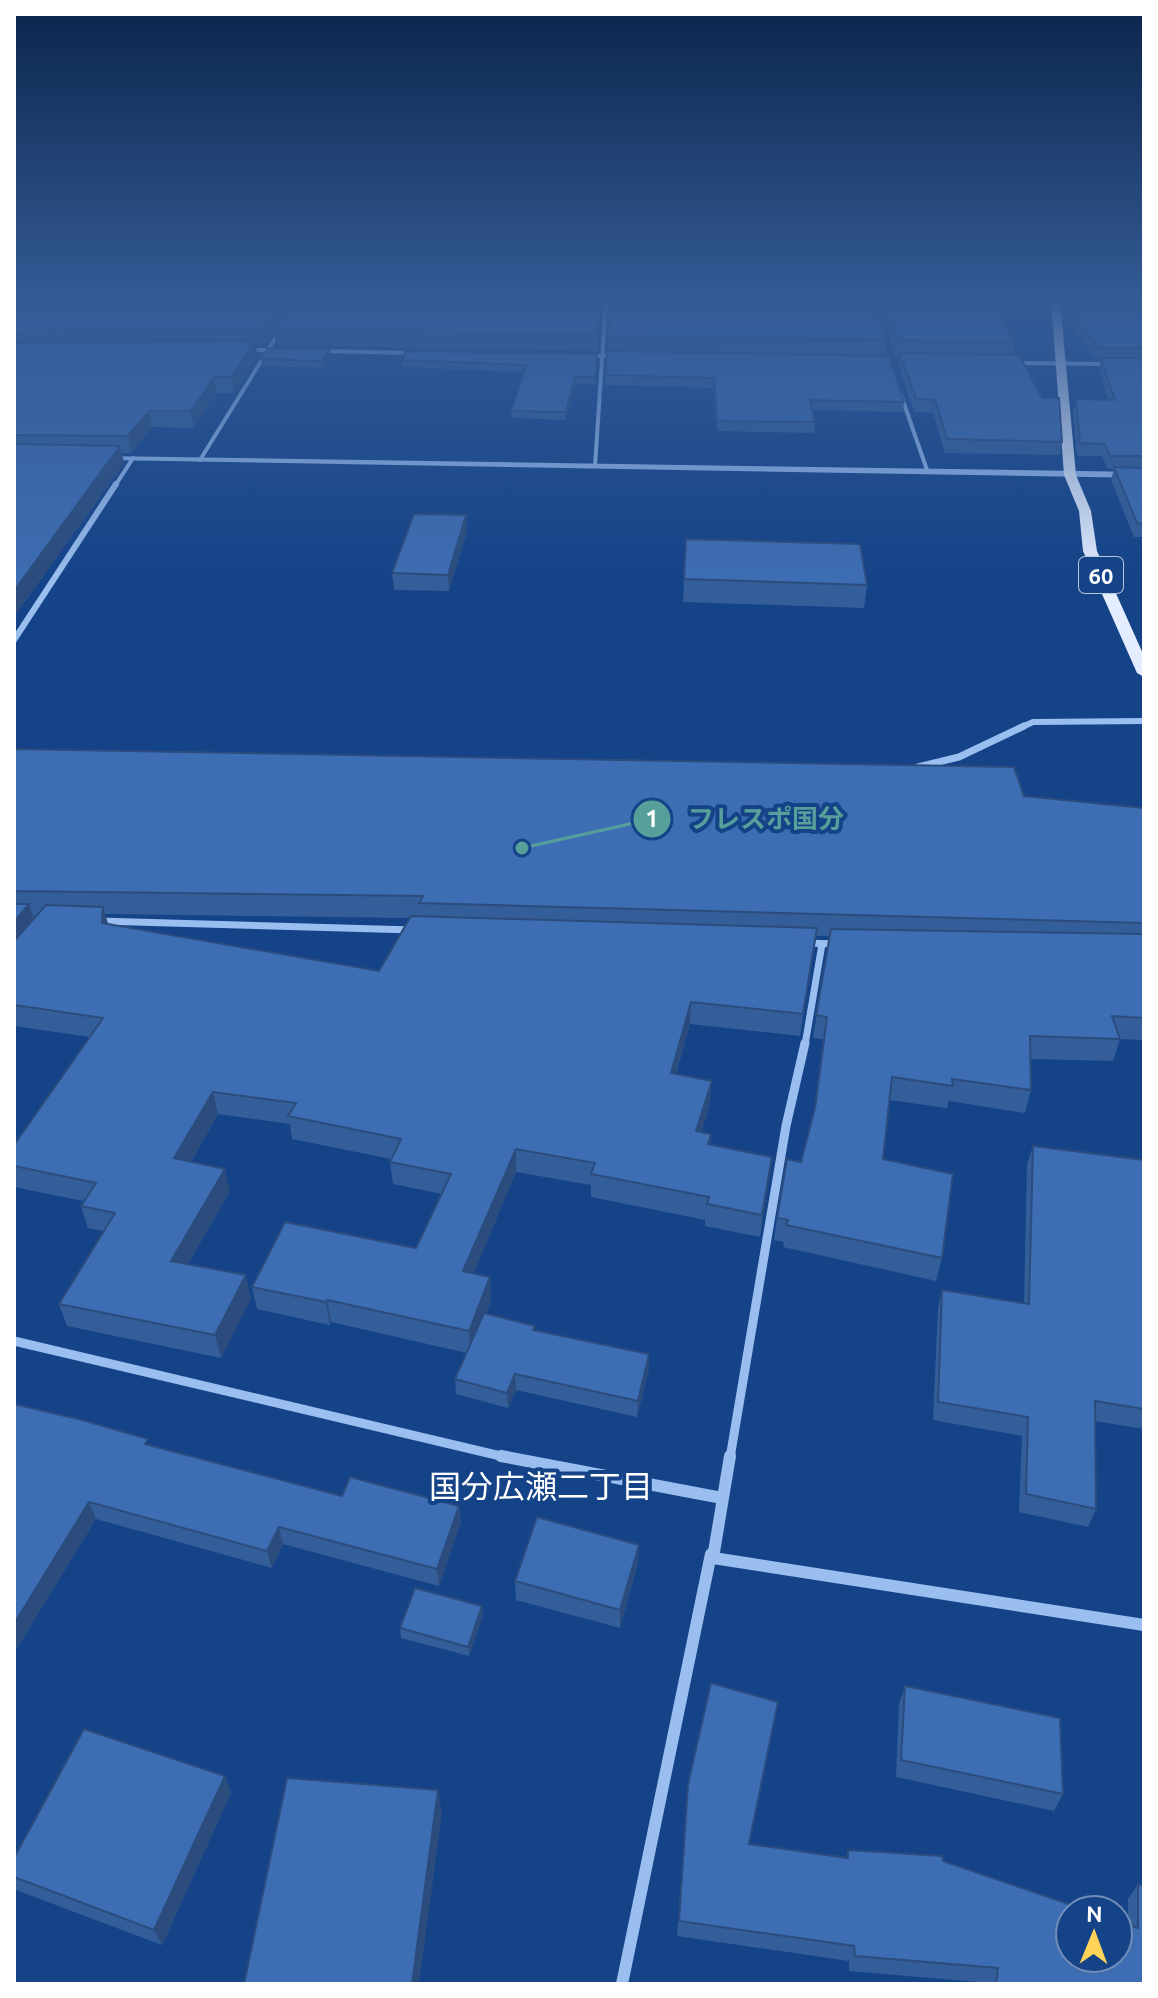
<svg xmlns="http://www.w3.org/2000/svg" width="1158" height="1998" viewBox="0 0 1158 1998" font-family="Ubuntu,'Noto Sans JP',sans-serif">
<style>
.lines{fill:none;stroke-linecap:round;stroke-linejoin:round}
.minor-far4{stroke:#9abeef;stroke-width:4}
.minor-far3{stroke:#9abeef;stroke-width:6}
.minor-far2{stroke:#9abeef;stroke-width:7}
.minor-far1{stroke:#9abeef;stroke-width:9}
.minor{stroke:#9abeef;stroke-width:12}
.tertiary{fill:#9abeef;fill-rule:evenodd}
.primary{fill:#e3edff;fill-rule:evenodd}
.wall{fill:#345e99;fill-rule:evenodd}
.shaded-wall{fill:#2b4c7d}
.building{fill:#3d6db2;stroke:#2b4c7d;stroke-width:2}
.labels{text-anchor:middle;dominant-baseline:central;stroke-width:8;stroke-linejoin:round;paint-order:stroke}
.shield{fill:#144388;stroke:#b8c7db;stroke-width:2}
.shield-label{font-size:22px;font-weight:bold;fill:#fff}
.near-neighbourhood-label{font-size:32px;fill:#fff;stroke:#144388}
.leader{fill:none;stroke:#579f9a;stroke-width:3}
.callout-dot{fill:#579f9a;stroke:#144388;stroke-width:3}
.mark-label{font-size:24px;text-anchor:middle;font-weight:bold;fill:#fff}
.callout-label{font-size:26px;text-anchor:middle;font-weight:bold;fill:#579f9a;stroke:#144388;stroke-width:8;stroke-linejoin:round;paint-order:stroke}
</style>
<rect width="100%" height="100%" fill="#144388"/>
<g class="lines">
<!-- minor-far4 -->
<g class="minor-far4">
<polyline points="247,350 277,350"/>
<polyline points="319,351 413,353"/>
<polyline points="587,356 617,356"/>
<polyline points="1015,363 1109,364"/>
<polyline points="901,395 927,470"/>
<polyline points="200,460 281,329"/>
<polyline points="595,466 606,300"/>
<polyline points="115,486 133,458"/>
</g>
<!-- minor-far3 -->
<g class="minor-far3">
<polyline points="14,640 116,484"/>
<polyline points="1020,728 1033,722 1144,721"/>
</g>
<!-- minor-far2 -->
<g class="minor-far2">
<polyline points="918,767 959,757 1024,726"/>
<polyline points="99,921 413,930"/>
<polyline points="806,943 837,944"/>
<polyline points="805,1045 822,944"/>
</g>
<!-- minor-far1 -->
<g class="minor-far1">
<polyline points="14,1341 509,1458"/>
<polyline points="730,1458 786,1126 805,1043"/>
</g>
<!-- minor -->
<g class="minor">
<polyline points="501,1456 722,1498"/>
<polyline points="730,1456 713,1558 1144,1625"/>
<polyline points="622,1984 711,1554"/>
</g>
<!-- tertiary -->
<polygon class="tertiary" points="103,456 1144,472 1144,478 106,460 103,460"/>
<!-- primary -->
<polygon class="primary" points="1051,300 1060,300 1076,475 1091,511 1097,551 1144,656 1144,677 1137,673 1083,551 1079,511 1064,475"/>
</g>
<!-- wall -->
<g class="wall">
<polygon points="14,300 601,300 598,351 276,345 274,332 263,345 256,345 257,355 234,393 216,393 193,428 152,427 131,453 122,453 124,463 14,617"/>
<polygon points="877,300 991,300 1014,342 1012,355 1062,442 1060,455 945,453 933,413 914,412 899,366 900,356 895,356"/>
<polygon points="1062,300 1144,300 1144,537 1134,537 1111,480 1114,469 1107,468 1102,456 1077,456 1073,412 1076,399 1108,400 1099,369 1101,359 1096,359 1064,316"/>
<polygon points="608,336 887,340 885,356 608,351"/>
<polygon points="330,349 330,356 323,368 262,366 261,359"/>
<polygon points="607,351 904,402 903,412 812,410 815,422 814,433 717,431 713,388 605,385"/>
<polygon points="597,354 595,384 575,384 566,420 512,418 511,411 524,372 402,367 402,360"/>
<polygon points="466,515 467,531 449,591 394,590 392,573"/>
<polygon points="686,539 867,585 864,608 683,602"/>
<path d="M14,749l1010,47 120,12v232l-24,-1 -7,22 -83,-2 1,31 -6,23 -76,-12 -2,7 -58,-8 -6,59 59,99 -6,23 -153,-34 1,-5 -10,-2 3,-22 24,-56 13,-51 9,-72 -10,-1 16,-102h-13l-16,100 -110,-12 -14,50 34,30 -9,28 10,2 -1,11 62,12 -12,80 -55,-11v-6l-114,-23v-12l-75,-13 -43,102 17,3 1,23 -5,14 49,12v4l114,39 -12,48 -121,-27 -8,18 -52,-14 -1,-15 12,-26 -136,-31 -1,3 -73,-16 -5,-22 164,-39 26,-54 -49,-10 -3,-22 1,-3 -99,-20 -2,-15 -72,-10 -27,48 39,29 -42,73 63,34 -30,60 -154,-32 -8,-22 44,-73 -15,-3 -7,-22 2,-5 -69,-14v-48l1,4 75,-106 -76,-11zM105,914l305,4 -31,53 -271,-47z"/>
<polygon points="1033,1146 1144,1160 1144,1429 1095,1421 1096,1509 1088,1527 1019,1512 1022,1436 933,1420 938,1308 942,1290 1024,1303 1027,1164"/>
<polygon points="14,1404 150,1445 342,1496 459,1506 461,1522 439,1586 283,1544 272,1568 96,1519 17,1648 14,1647"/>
<polygon points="638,1563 620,1628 516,1600 515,1581"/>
<polygon points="482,1606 483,1616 469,1656 401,1638 400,1628"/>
<polygon points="905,1686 1063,1794 1054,1811 896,1777 899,1704"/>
<polygon points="225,1776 231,1793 162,1945 16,1890 14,1887 14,1858"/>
<polygon points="688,1784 749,1844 846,1857 848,1850 943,1861 1128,1924 1128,1899 1138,1884 1144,1984 989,1984 989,1983 849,1971 849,1961 677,1936"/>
</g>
<!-- shaded-wall -->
<g class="shaded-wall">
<polygon points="16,300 38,300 14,319 14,301"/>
<polygon points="286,300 299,300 263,345 261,330"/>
<polygon points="255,340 257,355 234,393 232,377"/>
<polygon points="330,349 330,356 323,368 322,361"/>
<polygon points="214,377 216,393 193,428 191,411"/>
<polygon points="575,377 575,384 566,420 566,412"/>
<polygon points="149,411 152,427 131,453 128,436"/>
<polygon points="120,446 124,463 14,617 14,591"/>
<polygon points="466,515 467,531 449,591 448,575"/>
<polygon points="29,904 36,926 14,951 14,922"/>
<polygon points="103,907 109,928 102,923"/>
<polygon points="817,928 814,950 800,1036 803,1014"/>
<polygon points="691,1002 690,1024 669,1096 671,1073"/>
<polygon points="712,1081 710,1104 695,1154 696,1131"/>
<polygon points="213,1092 218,1114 180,1181 174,1158"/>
<polygon points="516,1149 516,1172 465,1294 463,1271"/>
<polygon points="772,1157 769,1179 760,1237 762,1215"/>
<polygon points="225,1169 230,1191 177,1283 171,1261"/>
<polygon points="246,1275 251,1298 221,1358 215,1335"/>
<polygon points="490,1277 491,1300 471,1354 469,1331"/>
<polygon points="327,1300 331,1322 330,1325 326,1302"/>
<polygon points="649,1354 649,1369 637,1417 638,1401"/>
<polygon points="515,1374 516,1390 508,1408 507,1393"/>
<polygon points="89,1502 96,1519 17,1648 14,1642 14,1624"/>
<polygon points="459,1506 461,1522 439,1586 437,1569"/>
<polygon points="279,1527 283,1544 272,1568 267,1551"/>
<polygon points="639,1545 638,1563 620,1628 620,1610"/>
<polygon points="482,1606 483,1616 469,1656 468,1647"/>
<polygon points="225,1776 231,1793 162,1945 154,1930"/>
<polygon points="438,1790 442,1813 419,1984 412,1984"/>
</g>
<!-- building -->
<g class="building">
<polygon points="31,300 286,300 261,330 14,333 14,314"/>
<polygon points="297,300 600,300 598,335 274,330"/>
<polygon points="610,300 873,300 887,340 608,336"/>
<polygon points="884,300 991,300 1014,342 897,340"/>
<polygon points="1066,300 1144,300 1144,348 1098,348 1067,305"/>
<polygon points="255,340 232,377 214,377 191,411 149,411 128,436 14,435 14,343"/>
<polygon points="268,348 330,349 322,361 261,359"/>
<polygon points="406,351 597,354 595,377 575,377 566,412 511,411 526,365 402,360"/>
<polygon points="607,351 889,356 904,402 810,400 815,422 717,421 714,378 606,375"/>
<polygon points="900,353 1019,355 1042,398 1059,398 1062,442 947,439 935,400 916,399"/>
<polygon points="1101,358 1144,358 1144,456 1110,456 1105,444 1080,443 1076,399 1115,400"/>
<polygon points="14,444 120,446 14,591"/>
<polygon points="1114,467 1144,468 1144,524 1137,523"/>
<polygon points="414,514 466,515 448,575 392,573"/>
<polygon points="686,539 860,544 867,585 684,579"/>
<polygon points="14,749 1014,767 1024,796 1144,808 1144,923 419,903 423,896 14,891"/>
<polygon points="14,904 29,904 14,922"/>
<polygon points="46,905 103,907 102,923 379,971 411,916 817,928 803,1014 691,1002 671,1073 712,1081 696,1131 711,1134 708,1144 772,1157 762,1215 707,1204 709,1197 591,1174 595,1163 516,1149 463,1271 490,1277 469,1331 327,1300 326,1302 252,1287 285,1222 416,1248 451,1174 390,1162 401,1139 288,1116 296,1103 213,1092 174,1158 225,1169 171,1261 246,1275 215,1335 59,1304 115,1213 81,1206 96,1183 14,1166 14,1145 103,1018 14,1005 14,941"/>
<polygon points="831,929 1144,934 1144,1018 1112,1016 1120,1039 1030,1036 1031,1090 952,1079 953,1086 892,1077 883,1159 953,1174 942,1258 786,1225 788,1220 777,1218 787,1159 801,1162 815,1108 827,1017 816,1015"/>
<polygon points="1033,1146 1144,1160 1144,1409 1095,1401 1096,1509 1026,1494 1028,1417 938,1402 942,1290 1029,1304"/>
<polygon points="484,1313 535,1326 533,1330 649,1354 638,1401 515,1374 507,1393 455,1379"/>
<polygon points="14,1404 82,1420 148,1439 145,1444 342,1496 350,1477 459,1506 437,1569 279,1527 267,1551 89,1502 14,1624"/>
<polygon points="537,1517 639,1545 620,1610 515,1581"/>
<polygon points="415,1588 482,1606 468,1647 400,1628"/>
<polygon points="711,1683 778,1702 749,1844 848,1858 848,1850 942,1856 943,1861 1086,1910 1070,1910 1070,1958 1118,1958 1118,1921 1138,1928 1138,1884 1144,1886 1144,1984 996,1984 998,1968 855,1956 854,1946 679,1921 688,1784"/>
<polygon points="905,1686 1060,1718 1063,1794 901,1760"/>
<polygon points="84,1729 225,1776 154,1930 14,1877 14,1858"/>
<polygon points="287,1778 438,1790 412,1984 244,1984"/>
</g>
<!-- sky -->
<linearGradient id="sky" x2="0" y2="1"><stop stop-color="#0b254b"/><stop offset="0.52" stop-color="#345b96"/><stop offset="1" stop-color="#345b96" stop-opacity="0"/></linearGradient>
<rect width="1158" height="579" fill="url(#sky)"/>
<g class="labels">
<!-- shield labels -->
<rect class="shield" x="1079" y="557" width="44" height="36" rx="6"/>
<g class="shield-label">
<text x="1101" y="575">60</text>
</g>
<!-- near-neighbourhood labels -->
<g class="near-neighbourhood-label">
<text x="541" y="1486">国分広瀬二丁目</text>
</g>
</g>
<!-- callouts -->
<path class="leader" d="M522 848L652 819"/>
<g class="callout-dot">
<circle cx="522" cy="848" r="8"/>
<circle cx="652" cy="819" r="20"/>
</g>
<g class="mark-label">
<text x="652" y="827">1</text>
</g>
<g class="callout-label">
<text x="766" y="828">フレスポ国分</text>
</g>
<!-- border -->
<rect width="1158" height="1998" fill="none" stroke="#ffffff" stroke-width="32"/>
<!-- north arrow -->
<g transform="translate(1094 1934) rotate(1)"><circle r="38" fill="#144388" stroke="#728eb8" stroke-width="2"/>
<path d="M0-6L14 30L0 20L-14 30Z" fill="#ffd459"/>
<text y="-12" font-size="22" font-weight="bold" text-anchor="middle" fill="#ffffff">N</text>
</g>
</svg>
